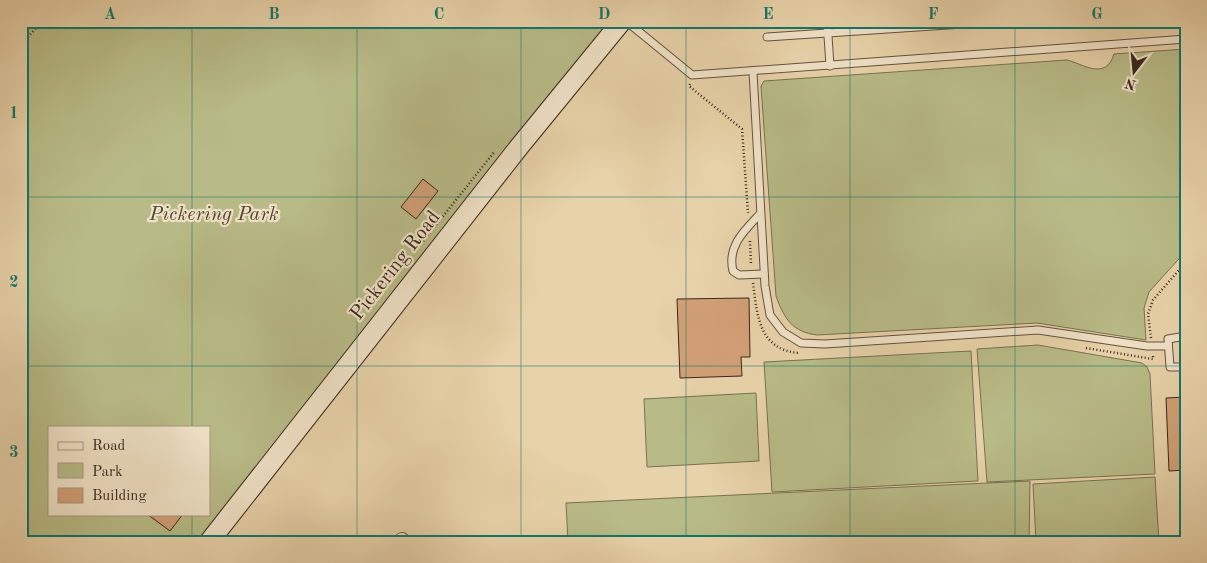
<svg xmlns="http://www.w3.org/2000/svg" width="1207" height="563" viewBox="0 0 1207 563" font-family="'Old Standard TT',serif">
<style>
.green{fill:#b8bb87;stroke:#787252;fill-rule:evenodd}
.building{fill:#d2a076;stroke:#38281d}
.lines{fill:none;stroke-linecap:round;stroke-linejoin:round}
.lane-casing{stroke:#645240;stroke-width:9}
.street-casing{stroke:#645240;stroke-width:16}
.secondary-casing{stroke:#38281d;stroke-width:21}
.path{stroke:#38281d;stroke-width:2.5;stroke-dasharray:1 2.5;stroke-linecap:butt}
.lane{stroke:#f0e2c7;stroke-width:7}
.street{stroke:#f0e2c7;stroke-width:14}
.secondary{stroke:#f0e2c7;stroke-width:19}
.grid{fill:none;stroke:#0f766e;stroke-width:1;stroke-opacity:0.55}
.labels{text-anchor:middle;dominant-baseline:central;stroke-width:4.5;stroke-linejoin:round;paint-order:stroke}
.park-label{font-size:20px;font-style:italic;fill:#524532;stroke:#f0e2c7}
.street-label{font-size:20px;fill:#38281d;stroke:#f0e2c7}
.neatline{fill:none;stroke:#0f766e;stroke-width:2}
.grid-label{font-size:16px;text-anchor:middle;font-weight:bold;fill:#0f766e}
</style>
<rect width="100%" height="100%" fill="#e8d2a9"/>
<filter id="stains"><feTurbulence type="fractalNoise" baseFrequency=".004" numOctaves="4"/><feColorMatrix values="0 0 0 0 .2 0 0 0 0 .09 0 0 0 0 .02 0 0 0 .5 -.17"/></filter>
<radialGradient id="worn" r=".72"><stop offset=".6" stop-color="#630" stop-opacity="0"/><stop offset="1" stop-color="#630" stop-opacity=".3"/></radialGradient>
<!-- green -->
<g class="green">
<path d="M21,21h591l-407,521h-184zM49,427h160v87h-160z"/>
<path d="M1186,49v202l-37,41 -5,16 2,32 -109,-17 -220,12c-25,-3 -33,-17 -41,-39l-15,-210 3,-5 303,-21c16,4 39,21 47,-6z"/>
<polygon points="1038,345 1142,363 1147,367 1150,374 1155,474 987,482 977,349"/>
<polygon points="971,351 978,481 772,492 764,362"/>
<polygon points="756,393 759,461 647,467 644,399"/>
<polygon points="1155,477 1159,542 1036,542 1033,484"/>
<polygon points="1030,481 1029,542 568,542 566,503"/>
</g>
<!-- building -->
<g class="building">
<polygon points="423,179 438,191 416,219 401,207"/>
<polygon points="749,298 750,357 741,357 742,376 680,378 677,299"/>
<polygon points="1186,397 1186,470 1169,471 1166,398"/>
<polygon points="147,514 183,514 170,531"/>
</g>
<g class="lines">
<!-- lane casing -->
<g class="lane-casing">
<g id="lane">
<polyline points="626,21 692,75 1186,39"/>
<polyline points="827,21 830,66"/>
<polyline points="767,37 978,23 978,21"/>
<polyline points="753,72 765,286 770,315 783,332 801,343 825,344 1038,330 1147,346 1168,346"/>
<path d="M760,214c-16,17 -33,32 -27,57l6,4 25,-1"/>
<polyline points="1186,336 1168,339 1170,367 1186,367"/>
</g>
</g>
<!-- street casing -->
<g class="street-casing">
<polyline id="street" points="401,542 402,540"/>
</g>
<!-- secondary casing -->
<g class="secondary-casing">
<polyline id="secondary" points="209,542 519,147 622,21"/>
</g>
<!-- path -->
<g class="path">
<polyline points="21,45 42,21"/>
<polyline points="690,84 689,86 742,129 748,213"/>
<polyline points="750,241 751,265"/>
<polyline points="421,244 495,151"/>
<path d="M753,283c4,32 6,67 46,70"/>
<polyline points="1151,338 1148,314 1153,300 1186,262"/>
<polyline points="1086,348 1153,359 1153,355"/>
</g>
<!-- lane -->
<use href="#lane" class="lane"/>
<!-- street -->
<use href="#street" class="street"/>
<!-- secondary -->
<use href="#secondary" class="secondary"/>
</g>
<!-- grid -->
<path class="grid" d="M192,21v406M357,21v521M521,21v521M686,21v521M850,21v521M1015,21v521M21,197h1165M21,366h1165M192,514v28"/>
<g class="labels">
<!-- park labels -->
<g class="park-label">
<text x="214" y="215">Pickering Park</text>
</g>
<!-- street labels -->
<g class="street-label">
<text transform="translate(396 266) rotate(-52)">Pickering Road</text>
</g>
</g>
<!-- margin -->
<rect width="1207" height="563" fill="none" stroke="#e8d2a9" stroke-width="55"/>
<!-- legend -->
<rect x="48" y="426" width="162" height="90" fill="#f0e2c7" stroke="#a69883"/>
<rect x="58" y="442" width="25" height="8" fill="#f0e2c7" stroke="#a69883"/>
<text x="92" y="450" font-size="15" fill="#38281d">Road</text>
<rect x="58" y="463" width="25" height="15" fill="#b8bb87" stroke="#a69883"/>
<text x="92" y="476" font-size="15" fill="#38281d">Park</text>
<rect x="58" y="488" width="25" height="15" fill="#d2a076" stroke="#a69883"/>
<text x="92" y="500" font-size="15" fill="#38281d">Building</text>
<!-- north arrow -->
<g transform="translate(1134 72) rotate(196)" stroke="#f0e2c7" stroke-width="4" paint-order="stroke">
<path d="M0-4L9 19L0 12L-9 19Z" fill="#38281d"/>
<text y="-8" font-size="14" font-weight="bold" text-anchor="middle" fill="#38281d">N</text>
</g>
<rect x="28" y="28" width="1152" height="508" class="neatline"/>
<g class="grid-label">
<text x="110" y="19">A</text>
<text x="274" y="19">B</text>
<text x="439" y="19">C</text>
<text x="604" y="19">D</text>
<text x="768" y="19">E</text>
<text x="933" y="19">F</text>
<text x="1097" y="19">G</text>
<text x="14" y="118">1</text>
<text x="14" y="287">2</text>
<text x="14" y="457">3</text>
</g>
<rect width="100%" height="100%" filter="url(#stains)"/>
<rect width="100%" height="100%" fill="url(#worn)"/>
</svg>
